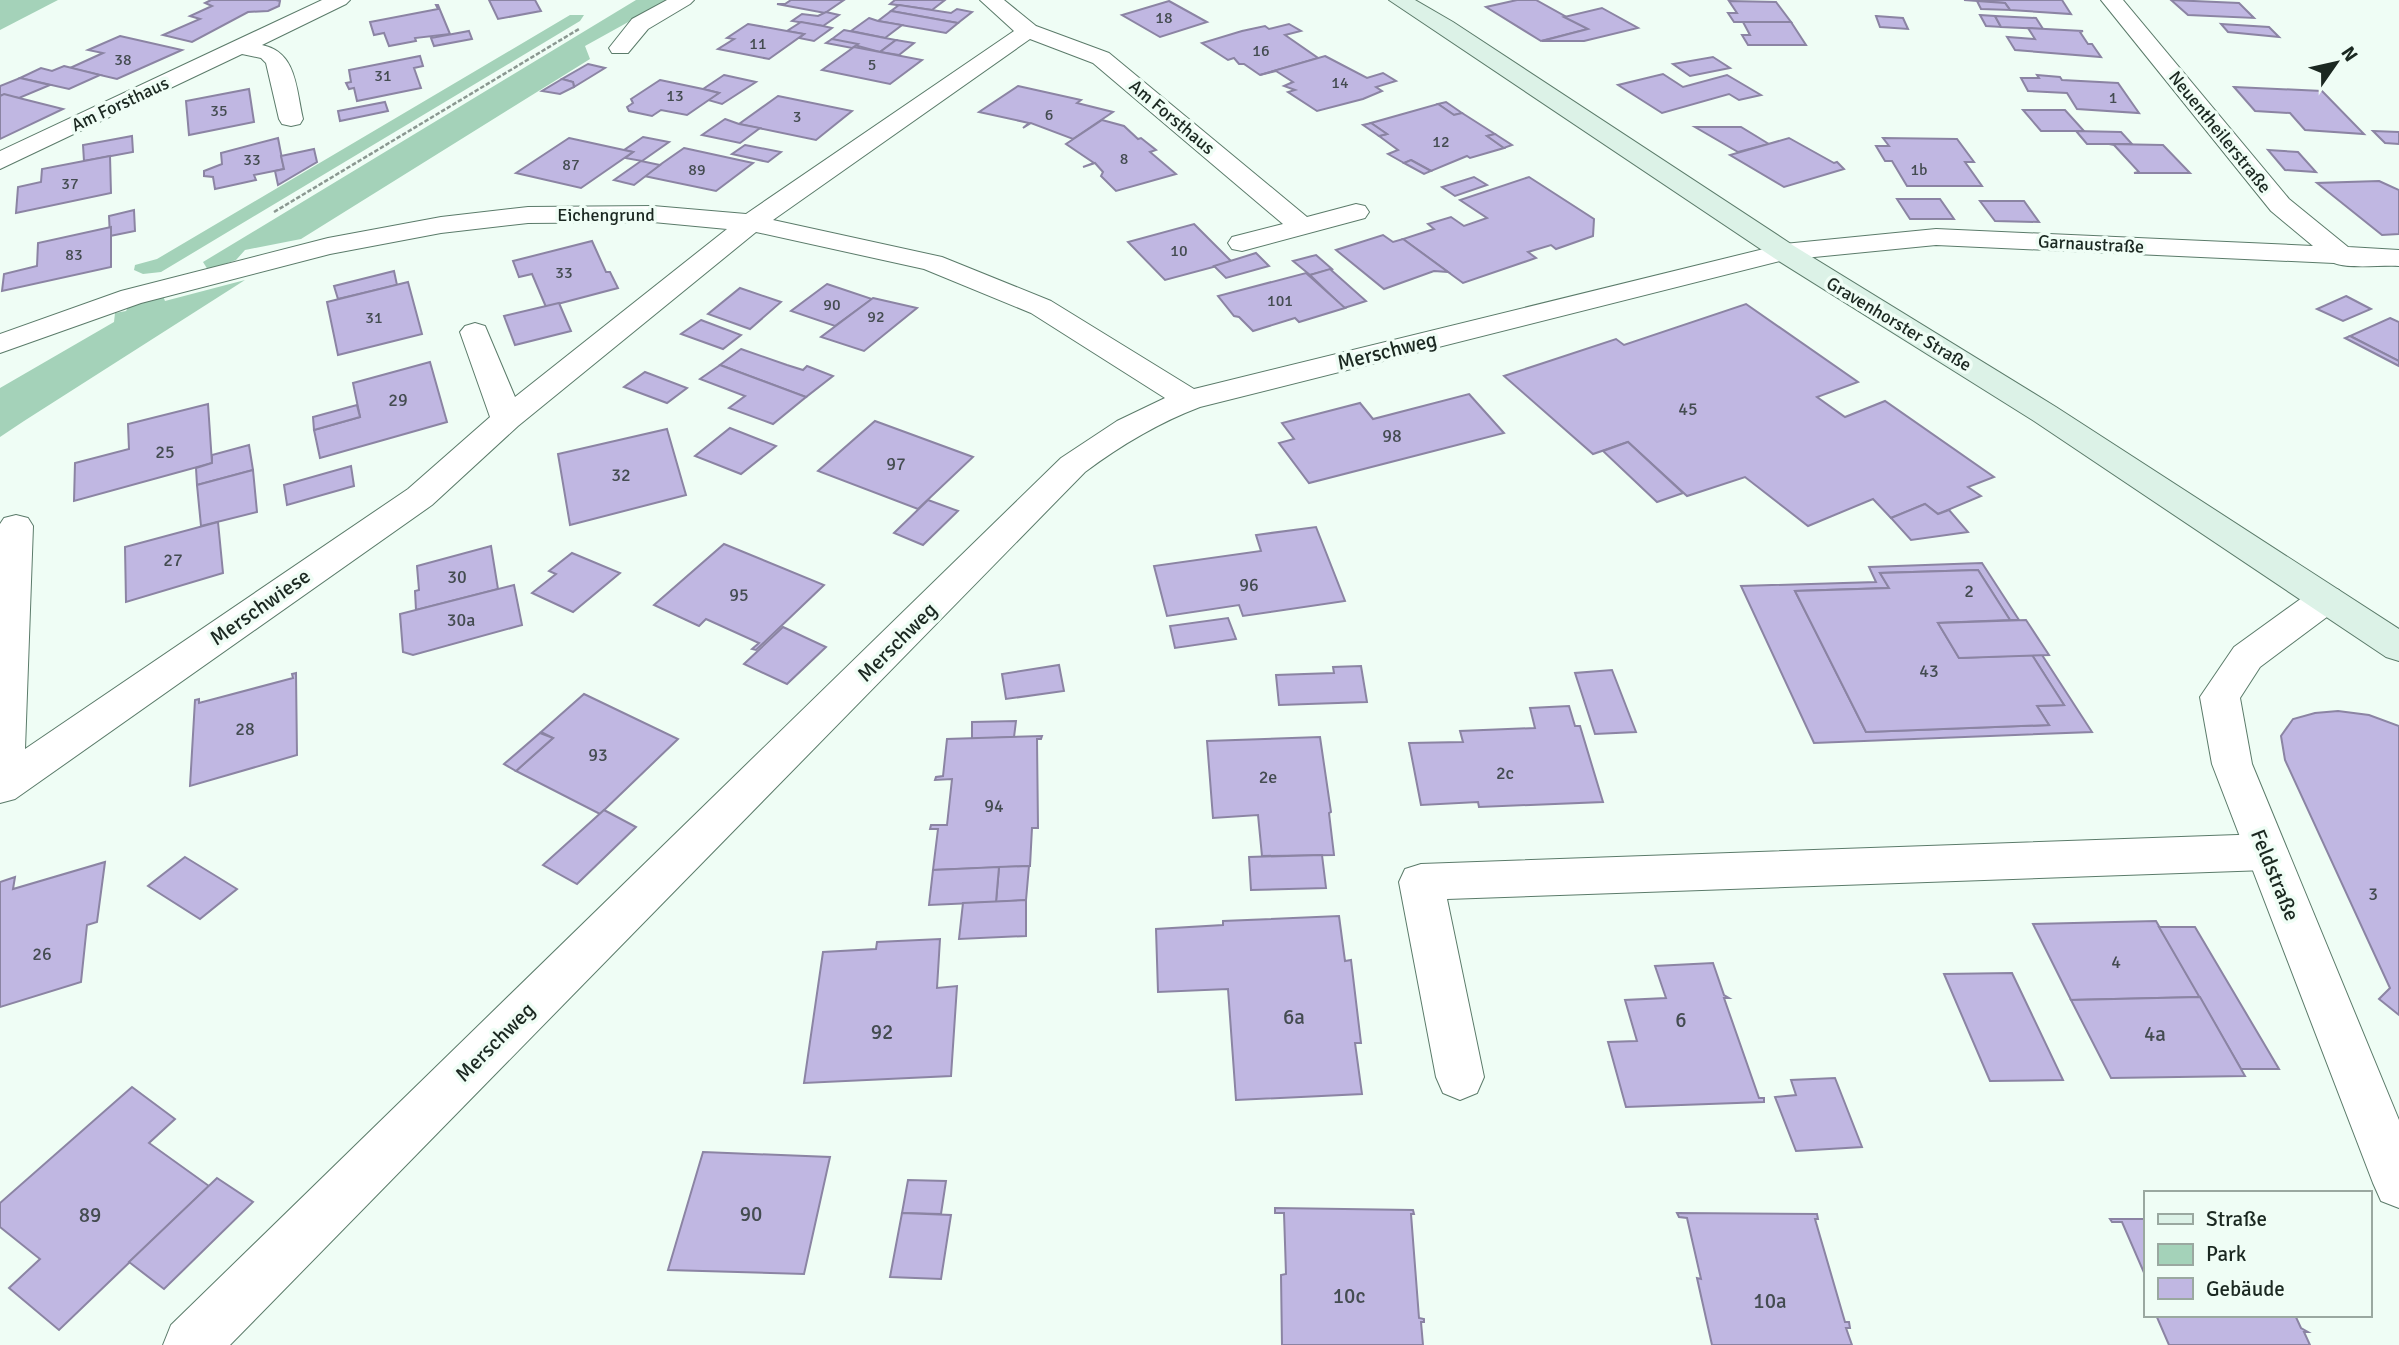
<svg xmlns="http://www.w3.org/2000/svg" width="2399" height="1345" viewBox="0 0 2399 1345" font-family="Signika,sans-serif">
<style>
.green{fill:#a4d2b9}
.building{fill:#c0b7e2;stroke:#8b84a3;stroke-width:2}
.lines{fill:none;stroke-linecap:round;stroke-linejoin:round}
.lane-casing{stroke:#5b7b6a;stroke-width:2}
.street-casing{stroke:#5b7b6a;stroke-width:2}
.secondary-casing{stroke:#5b7b6a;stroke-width:2}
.path{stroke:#8b9891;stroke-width:2.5;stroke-dasharray:4.5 2;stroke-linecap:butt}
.lane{fill:#fff;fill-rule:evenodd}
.street{fill:#fff;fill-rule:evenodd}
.secondary{fill:#dcf2e7;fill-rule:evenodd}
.labels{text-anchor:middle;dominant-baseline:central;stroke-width:7;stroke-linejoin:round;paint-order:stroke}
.far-number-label{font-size:16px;fill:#444c51}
.far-street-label{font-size:18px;fill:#1b2821;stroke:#effdf5}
.number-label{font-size:18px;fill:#444c51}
.street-label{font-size:21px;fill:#1b2821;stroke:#effdf5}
.near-number-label{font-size:21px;fill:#444c51}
</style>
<rect width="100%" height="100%" fill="#effdf5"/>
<!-- green -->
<g class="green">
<polygon points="0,0 58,0 0,30"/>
<polygon points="636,0 668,0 585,46 590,59 301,239 245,250 236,260 208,270 203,262"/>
<polygon points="570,15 584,15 580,21 161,272 143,274 134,270 135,265 157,259"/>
<polygon points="245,280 24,421 0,437 0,388 114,322 115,313 126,311 130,304 163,296 165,301"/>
</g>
<!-- building -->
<g class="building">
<polygon points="211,0 276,0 280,1 279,6 268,11 248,12 192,42 163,35 200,19 190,16 212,6 205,3"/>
<polygon points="489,0 535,0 541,11 498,19"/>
<polygon points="791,0 844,0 825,13 777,4 785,4"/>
<polygon points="895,0 945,0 932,10 890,4"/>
<polygon points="1517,0 1536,0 1588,29 1541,41 1486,7"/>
<polygon points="1964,0 2062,0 2071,14 2010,10 2005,3"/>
<polygon points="2171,0 2239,3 2254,18 2188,15"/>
<polygon points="1169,1 1207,22 1160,37 1122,15"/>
<polygon points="1729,1 1776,2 1791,22 1734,22 1728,13 1737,13"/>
<polygon points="1977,1 2005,3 2010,10 1981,9"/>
<polygon points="436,5 438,5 450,34 415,38 416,41 389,46 384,33 374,35 370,22 438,9"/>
<polygon points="899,5 951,13 957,9 972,12 958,23 891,11"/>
<polygon points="1602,8 1638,28 1584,41 1542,41 1588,29 1564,17"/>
<polygon points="891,11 958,23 946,33 878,21"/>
<polygon points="826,12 839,15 823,26 792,21 802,14 818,16"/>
<polygon points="1980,15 1995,16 2001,27 1986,26"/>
<polygon points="1876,16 1903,18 1908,29 1880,27"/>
<polygon points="1995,16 2036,18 2043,29 2001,27"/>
<polygon points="869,18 878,21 902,25 885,38 851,31"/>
<polygon points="801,22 823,26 832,28 814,41 799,38 804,34 787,31"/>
<polygon points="1743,22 1791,22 1806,45 1748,45 1742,35 1750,35"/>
<polygon points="748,24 787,31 804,34 769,59 718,49 734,39 727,38"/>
<polygon points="1289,24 1301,31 1285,35 1318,58 1260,75 1244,64 1239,64 1234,58 1228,60 1202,43 1242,31 1265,26 1269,29"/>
<polygon points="2221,24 2269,27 2279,37 2228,32"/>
<polygon points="2028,28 2083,31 2080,32 2088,44 2092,44 2101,57 2015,50 2007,37 2035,39"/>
<polygon points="844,30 885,38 896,40 880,52 832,39"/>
<polygon points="469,31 472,39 434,46 431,38"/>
<polygon points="120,36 182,50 117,79 70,68 103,53 88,50"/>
<polygon points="832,39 858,44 852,48 826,43"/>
<polygon points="896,40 914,43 899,55 880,52"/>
<polygon points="854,47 880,52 922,60 890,84 822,70"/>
<polygon points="420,56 423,66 414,68 421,88 357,101 354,88 349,89 346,83 351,82 349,70"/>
<polygon points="1325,56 1367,78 1383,73 1396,81 1376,87 1382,91 1363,99 1317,111 1288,92 1295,90 1284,86 1293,82 1276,71 1260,75"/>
<polygon points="1713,57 1730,68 1690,76 1673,64"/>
<polygon points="588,64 605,68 574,87 573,82 562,79"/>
<polygon points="64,66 100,75 69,89 20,78 41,68 52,71"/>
<polygon points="1663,74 1683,87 1727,75 1761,95 1739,100 1729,94 1662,113 1618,85"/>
<polygon points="724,75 756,82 722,104 708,100 719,93 703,89"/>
<polygon points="2037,75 2060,77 2062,80 2118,83 2139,113 2077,109 2067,93 2028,91 2021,78 2039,78"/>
<polygon points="20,78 50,85 19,98 0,95 0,86"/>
<polygon points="562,79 573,82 574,87 560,94 542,91"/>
<polygon points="660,80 703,89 719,93 687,115 661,110 652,116 629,111 627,107 633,103 631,99"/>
<polygon points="1018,86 1081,100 1077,103 1113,112 1073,139 1031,123 1023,128 1029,123 979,112"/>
<polygon points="2234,87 2322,91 2364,134 2305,130 2290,113 2255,111"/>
<polygon points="249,89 254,122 189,135 186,101"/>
<polygon points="4,94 19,98 63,109 0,139 0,96"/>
<polygon points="778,96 852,111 816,140 739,124"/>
<polygon points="385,102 388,111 340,121 338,111"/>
<polygon points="1446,102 1462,113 1454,115 1438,104"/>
<polygon points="1438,104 1454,115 1462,113 1495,134 1487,136 1504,148 1470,158 1467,156 1431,171 1411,160 1404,163 1388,154 1398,150 1379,136 1387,134 1371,123"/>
<polygon points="2023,110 2065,110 2084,131 2041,131"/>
<polygon points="725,119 739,124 760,128 740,143 702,135"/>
<polygon points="1102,120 1124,126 1138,139 1141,138 1156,150 1150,152 1176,174 1116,191 1101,176 1103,172 1095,163 1083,167 1094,163 1066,144"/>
<polygon points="1371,123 1387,134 1379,136 1363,125"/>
<polygon points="1695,127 1741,127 1769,144 1738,152"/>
<polygon points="2076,131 2121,132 2132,144 2087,144"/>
<polygon points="2373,131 2399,132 2399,144 2385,143"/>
<polygon points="1495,134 1512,145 1504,148 1487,136"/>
<polygon points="132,136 133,152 84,161 83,145"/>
<polygon points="643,137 669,142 642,161 625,158 633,152 624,150"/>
<polygon points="278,138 284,169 254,175 256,180 215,189 213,177 204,176 204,171 222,164 221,153"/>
<polygon points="569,138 624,150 633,152 581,188 516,173"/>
<polygon points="1789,138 1834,163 1837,162 1844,169 1784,187 1730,155"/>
<polygon points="1883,138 1957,139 1974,162 1965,162 1982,186 1907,186 1892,161 1885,161 1876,146 1889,146"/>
<polygon points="2109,144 2163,145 2190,173 2134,173 2139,172 2114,145"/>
<polygon points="745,145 781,152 768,162 732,154"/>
<polygon points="684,148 753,163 716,191 644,176"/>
<polygon points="314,149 317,162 278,185 275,171 284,169 281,156"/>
<polygon points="2268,150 2298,152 2316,172 2285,170"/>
<polygon points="110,156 111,193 16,213 18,187 41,182 42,169"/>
<polygon points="1411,160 1431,171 1424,174 1404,163"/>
<polygon points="641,161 660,165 634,185 614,180"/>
<polygon points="1474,177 1487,185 1455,196 1442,187"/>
<polygon points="1529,177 1594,219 1593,236 1556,249 1551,245 1528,252 1536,258 1463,283 1403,239 1434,229 1428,224 1451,217 1464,226 1487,218 1460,200"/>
<polygon points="2379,181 2399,190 2399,234 2382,235 2317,183"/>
<polygon points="1897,199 1940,199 1954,219 1910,219"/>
<polygon points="1980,201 2024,201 2039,222 1995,221"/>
<polygon points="134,210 135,231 110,236 109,216"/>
<polygon points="1194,224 1232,262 1165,280 1128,242"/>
<polygon points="111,227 111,267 2,291 4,274 37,266 38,243"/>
<polygon points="1383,235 1393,242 1403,239 1448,272 1434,271 1384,289 1336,250"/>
<polygon points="592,241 606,272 610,272 618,288 546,307 532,274 519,277 513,261"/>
<polygon points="1256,253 1269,266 1226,278 1214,266"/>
<polygon points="1316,255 1332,269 1310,275 1293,261"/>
<polygon points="1330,269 1366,301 1344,308 1310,275"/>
<polygon points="394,271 397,285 338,299 334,286"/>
<polygon points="1306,273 1345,308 1299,322 1295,318 1253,331 1239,317 1234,316 1218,296"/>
<polygon points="408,282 422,334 338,355 327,302"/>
<polygon points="827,284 872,299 835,326 791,311"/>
<polygon points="740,288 781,302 750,329 708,314"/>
<polygon points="2346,296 2371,309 2343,321 2317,309"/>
<polygon points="873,298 917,308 864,351 821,337"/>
<polygon points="559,303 571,331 515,345 504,316"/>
<polygon points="1746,304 1858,382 1817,397 1845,417 1885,401 1994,477 1968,487 1981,496 1938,514 1925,504 1891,518 1873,499 1808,526 1745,477 1687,496 1628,442 1593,454 1504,376 1616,339 1624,345"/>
<polygon points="2390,318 2399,322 2399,361 2350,336"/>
<polygon points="701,320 741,335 723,349 681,334"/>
<polygon points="2350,336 2399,361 2399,366 2345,338"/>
<polygon points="741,349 787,365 803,370 807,366 833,376 806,397 720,365"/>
<polygon points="430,362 447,422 320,458 314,430 360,417 353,383"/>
<polygon points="720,365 806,397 773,424 729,408 745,396 700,379"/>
<polygon points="645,372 687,388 667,403 624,387"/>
<polygon points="1469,394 1504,433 1309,483 1279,443 1294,439 1282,423 1360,403 1373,419"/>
<polygon points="208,404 212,463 74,501 75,463 129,449 128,424"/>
<polygon points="357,405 360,417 314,430 313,417"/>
<polygon points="875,421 973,457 918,509 818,471"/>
<polygon points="730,428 776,446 741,474 695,456"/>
<polygon points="667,429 686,495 570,525 558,454"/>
<polygon points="1628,442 1683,493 1657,502 1603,451"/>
<polygon points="249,445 253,470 197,485 196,468 212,463 212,455"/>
<polygon points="351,466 354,486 287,505 284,485"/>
<polygon points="253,470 257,512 201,526 197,485"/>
<polygon points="928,500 958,511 923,545 894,533"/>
<polygon points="1925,504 1938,514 1949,510 1968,532 1911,540 1891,518"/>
<polygon points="218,522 223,573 126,602 125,547"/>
<polygon points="1316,527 1345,601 1243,616 1239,605 1167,616 1154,566 1261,551 1256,535"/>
<polygon points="724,544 824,585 756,650 752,649 759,643 706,619 699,626 654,605"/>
<polygon points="491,546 498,589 416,610 415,591 419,590 417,566"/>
<polygon points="572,553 620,573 573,612 532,593 556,574 549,571"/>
<polygon points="1982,563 2019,620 2010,620 1978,570 1880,573 1889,588 1795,591 1866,732 2049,725 2037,706 2064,705 2032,655 2042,655 2092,732 1814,743 1741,586 1876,582 1869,567"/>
<polygon points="1978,570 2010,620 1938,623 1959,658 2032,655 2064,705 2037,706 2049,725 1866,732 1795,591 1889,588 1880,573"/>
<polygon points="514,585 522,625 413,655 403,652 400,614"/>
<polygon points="1228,618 1236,639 1175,648 1170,626"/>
<polygon points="2026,620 2049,655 1959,658 1938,623"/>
<polygon points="783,627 826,647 787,684 744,664"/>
<polygon points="1059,665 1064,691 1006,699 1002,674"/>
<polygon points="1361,666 1367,702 1279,705 1276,675 1334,673 1333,667"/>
<polygon points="1612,670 1636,732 1595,734 1575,673"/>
<polygon points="296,673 297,755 190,786 195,700 199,699 199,703 293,678 292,674"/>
<polygon points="584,694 678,739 600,814 516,771 553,738 541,732"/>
<polygon points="1569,706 1575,726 1580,726 1603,802 1479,807 1478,802 1421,805 1409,743 1463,742 1460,731 1535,728 1530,708"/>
<polygon points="2338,711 2369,715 2399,726 2399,1015 2379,999 2390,988 2285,760 2281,736 2293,719 2315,713"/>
<polygon points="1016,721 1014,737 972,739 972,722"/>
<polygon points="540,733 553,738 516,771 504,764"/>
<polygon points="1042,736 1041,739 1037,739 1038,828 1032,828 1030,866 933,870 938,829 930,829 931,825 947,825 952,779 935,780 936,777 943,776 947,739"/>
<polygon points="1320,737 1331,812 1329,813 1334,855 1262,856 1258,815 1213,818 1207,741"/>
<polygon points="604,810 636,827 577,884 543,865"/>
<polygon points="1322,855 1326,888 1251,890 1249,857"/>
<polygon points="185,857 237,889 200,919 148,886"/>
<polygon points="105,862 97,922 87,925 81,982 0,1007 0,882 15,877 13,889"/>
<polygon points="1029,866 1026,900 996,902 999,867"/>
<polygon points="999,867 996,902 929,905 933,870"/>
<polygon points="1026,900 1026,936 959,939 963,903"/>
<polygon points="1339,916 1345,961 1351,960 1361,1043 1355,1043 1362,1094 1236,1100 1228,989 1158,992 1156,929 1223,925 1223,921"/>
<polygon points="2156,921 2200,997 2071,1000 2033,924"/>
<polygon points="2159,927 2195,927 2279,1069 2241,1069"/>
<polygon points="940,939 937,988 957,986 951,1076 804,1083 823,952 876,949 877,942"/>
<polygon points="1713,963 1724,995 1729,998 1724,998 1759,1098 1764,1098 1764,1102 1626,1107 1608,1042 1637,1041 1625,1000 1666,998 1655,966"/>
<polygon points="2012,973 2063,1080 1990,1081 1944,974"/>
<polygon points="2200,997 2245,1076 2111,1078 2071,1000"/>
<polygon points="1835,1078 1862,1147 1796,1151 1775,1097 1796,1095 1791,1080"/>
<polygon points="132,1087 175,1119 149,1143 209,1186 59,1330 9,1288 40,1259 0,1227 0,1203"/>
<polygon points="703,1152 830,1157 804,1274 668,1270"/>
<polygon points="217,1178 253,1202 164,1289 129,1262"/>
<polygon points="908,1180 946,1181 941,1214 902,1213"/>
<polygon points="1275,1208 1413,1210 1414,1214 1411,1214 1419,1318 1424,1319 1424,1322 1421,1322 1423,1345 1282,1345 1281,1275 1286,1274 1284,1213 1275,1213"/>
<polygon points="902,1213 951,1215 941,1279 890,1277"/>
<polygon points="1677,1213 1817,1214 1818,1219 1815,1219 1845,1322 1849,1322 1850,1328 1846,1328 1852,1345 1712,1345 1697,1278 1701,1279 1687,1218 1679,1217"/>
<polygon points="2110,1219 2145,1219 2145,1275 2122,1222 2112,1222"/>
<polygon points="2156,1315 2295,1315 2301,1328 2308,1332 2304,1332 2310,1345 2169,1345"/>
</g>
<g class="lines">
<!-- lane casing -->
<g class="lane-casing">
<polygon id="lane" points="2266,834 2281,839 2288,852 2281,865 2266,870 1447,899 1484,1077 1477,1093 1460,1100 1443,1093 1436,1077 1399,882 1405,869 1421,864"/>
</g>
<!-- street casing -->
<g class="street-casing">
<g id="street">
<path d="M322,0h28l-4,4 -84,41c35,7 34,44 41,74l-3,5 -9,2 -9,-2 -3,-5 -13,-56 -5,-5 -19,-4 -242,115v-18z"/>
<polygon points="667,0 694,0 690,4 648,29 628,53 612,53 609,48 632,19"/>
<path d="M980,0h24l32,26 73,27 198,164 49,-13 9,2 4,6 -4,6 -123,33 -10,-2 -4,-6 4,-6 51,-13 -190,-161 -63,-24 -257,181 169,37 109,44 143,88 590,-145 152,-15 377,17 -42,-35 -170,-211h22l166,199 59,48 51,3v16c-19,-1 -49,3 -65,-3l-398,-18 -152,15 -584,147c-42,16 -79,38 -115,65l-855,873h-67l8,-20 890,-867 56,-37 48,-23 -134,-85 -107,-44 -168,-37 -238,194 -86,79 -417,294 -15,4v-279l4,-6 12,-3 12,3 5,8 -8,223 383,-260 82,-72 -30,-85 5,-6 10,-3 10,3 30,71 212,-168 -74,-7 -125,1 -87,10 -111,21 -189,49 -141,50v-19l121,-43 207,-53 113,-21 87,-10 125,-1 93,8 268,-183z"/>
<polygon points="2326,586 2339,590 2344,599 2339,608 2260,667 2240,698 2252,764 2399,1120 2399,1208 2381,1201 2373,1183 2212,764 2200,697 2234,647 2313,590"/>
</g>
</g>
<!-- secondary casing -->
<g class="secondary-casing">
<polygon id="secondary" points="1389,0 1415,0 1453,22 1794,246 2056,407 2399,629 2399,661 2386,657 2034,421 1774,258"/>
</g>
<!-- path -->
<polyline class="path" points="274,212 579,29"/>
<!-- lane -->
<use href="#lane" class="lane"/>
<!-- street -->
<use href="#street" class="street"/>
<!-- secondary -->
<use href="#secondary" class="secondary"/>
</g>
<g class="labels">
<!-- far-number labels -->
<g class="far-number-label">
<text x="1164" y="18">18</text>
<text x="758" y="44">11</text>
<text x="1261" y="51">16</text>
<text x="123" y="60">38</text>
<text x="872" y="65">5</text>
<text x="383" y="76">31</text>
<text x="1340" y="83">14</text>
<text x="675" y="96">13</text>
<text x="2113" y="98">1</text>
<text x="219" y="111">35</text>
<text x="1049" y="115">6</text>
<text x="797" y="117">3</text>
<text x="1441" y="142">12</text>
<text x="1124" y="159">8</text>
<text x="252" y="160">33</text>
<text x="571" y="165">87</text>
<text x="697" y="170">89</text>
<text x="1919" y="170">1b</text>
<text x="70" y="184">37</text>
<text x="1179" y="251">10</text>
<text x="74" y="255">83</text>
<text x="564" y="273">33</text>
<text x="1280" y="301">101</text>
<text x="832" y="305">90</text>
<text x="876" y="317">92</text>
<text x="374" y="318">31</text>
</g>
<!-- far-street labels -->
<g class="far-street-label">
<text transform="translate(120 104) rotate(-25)">Am Forsthaus</text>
<text transform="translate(1172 117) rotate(40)">Am Forsthaus</text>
<text transform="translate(2220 132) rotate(51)">Neuentheilerstraße</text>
<text x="606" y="215">Eichengrund</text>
<text transform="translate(2091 244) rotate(3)">Garnaustraße</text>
<text transform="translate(1899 324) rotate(31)">Gravenhorster Straße</text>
</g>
<!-- number labels -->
<g class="number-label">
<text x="398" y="400">29</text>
<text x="1688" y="409">45</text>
<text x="1392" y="436">98</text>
<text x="165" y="452">25</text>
<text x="896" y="464">97</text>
<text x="621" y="475">32</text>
<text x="173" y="560">27</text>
<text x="457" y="577">30</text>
<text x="1249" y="585">96</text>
<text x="1969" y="591">2</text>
<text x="739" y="595">95</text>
<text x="461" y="620">30a</text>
<text x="1929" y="671">43</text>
<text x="245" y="729">28</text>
<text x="598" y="755">93</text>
<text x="1505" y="773">2c</text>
<text x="1268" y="777">2e</text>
<text x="994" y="806">94</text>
<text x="2373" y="894">3</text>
<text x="42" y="954">26</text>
<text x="2116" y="962">4</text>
</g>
<!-- street labels -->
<g class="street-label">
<text transform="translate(1387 351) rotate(-14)">Merschweg</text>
<text transform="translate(260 607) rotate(-35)">Merschwiese</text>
<text transform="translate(897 642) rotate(-45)">Merschweg</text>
<text transform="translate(2275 875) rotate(68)">Feldstraße</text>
<text transform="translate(495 1042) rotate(-45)">Merschweg</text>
</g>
<!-- near-number labels -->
<g class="near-number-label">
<text x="1294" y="1017">6a</text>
<text x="1681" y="1020">6</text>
<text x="882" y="1032">92</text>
<text x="2155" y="1034">4a</text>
<text x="751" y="1214">90</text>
<text x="90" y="1215">89</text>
<text x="1349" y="1296">10c</text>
<text x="1770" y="1301">10a</text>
</g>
</g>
<!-- legend -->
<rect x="2144" y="1191" width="228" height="126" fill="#effdf5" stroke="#9aa8a0" stroke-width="2"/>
<rect x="2158" y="1214" width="35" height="10" fill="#dcf2e7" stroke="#9aa8a0" stroke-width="2"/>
<text x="2206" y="1226" font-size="21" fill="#1b2821">Straße</text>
<rect x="2158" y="1244" width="35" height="21" fill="#a4d2b9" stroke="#9aa8a0" stroke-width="2"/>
<text x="2206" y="1261" font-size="21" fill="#1b2821">Park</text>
<rect x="2158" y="1278" width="35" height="21" fill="#c0b7e2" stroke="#9aa8a0" stroke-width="2"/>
<text x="2206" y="1296" font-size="21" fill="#1b2821">Gebäude</text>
<!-- north arrow -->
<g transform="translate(2336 63) rotate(56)" stroke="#effdf5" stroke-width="5" paint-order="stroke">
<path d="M0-5L12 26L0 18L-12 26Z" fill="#1b2821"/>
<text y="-10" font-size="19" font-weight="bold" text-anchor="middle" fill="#1b2821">N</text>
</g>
</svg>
